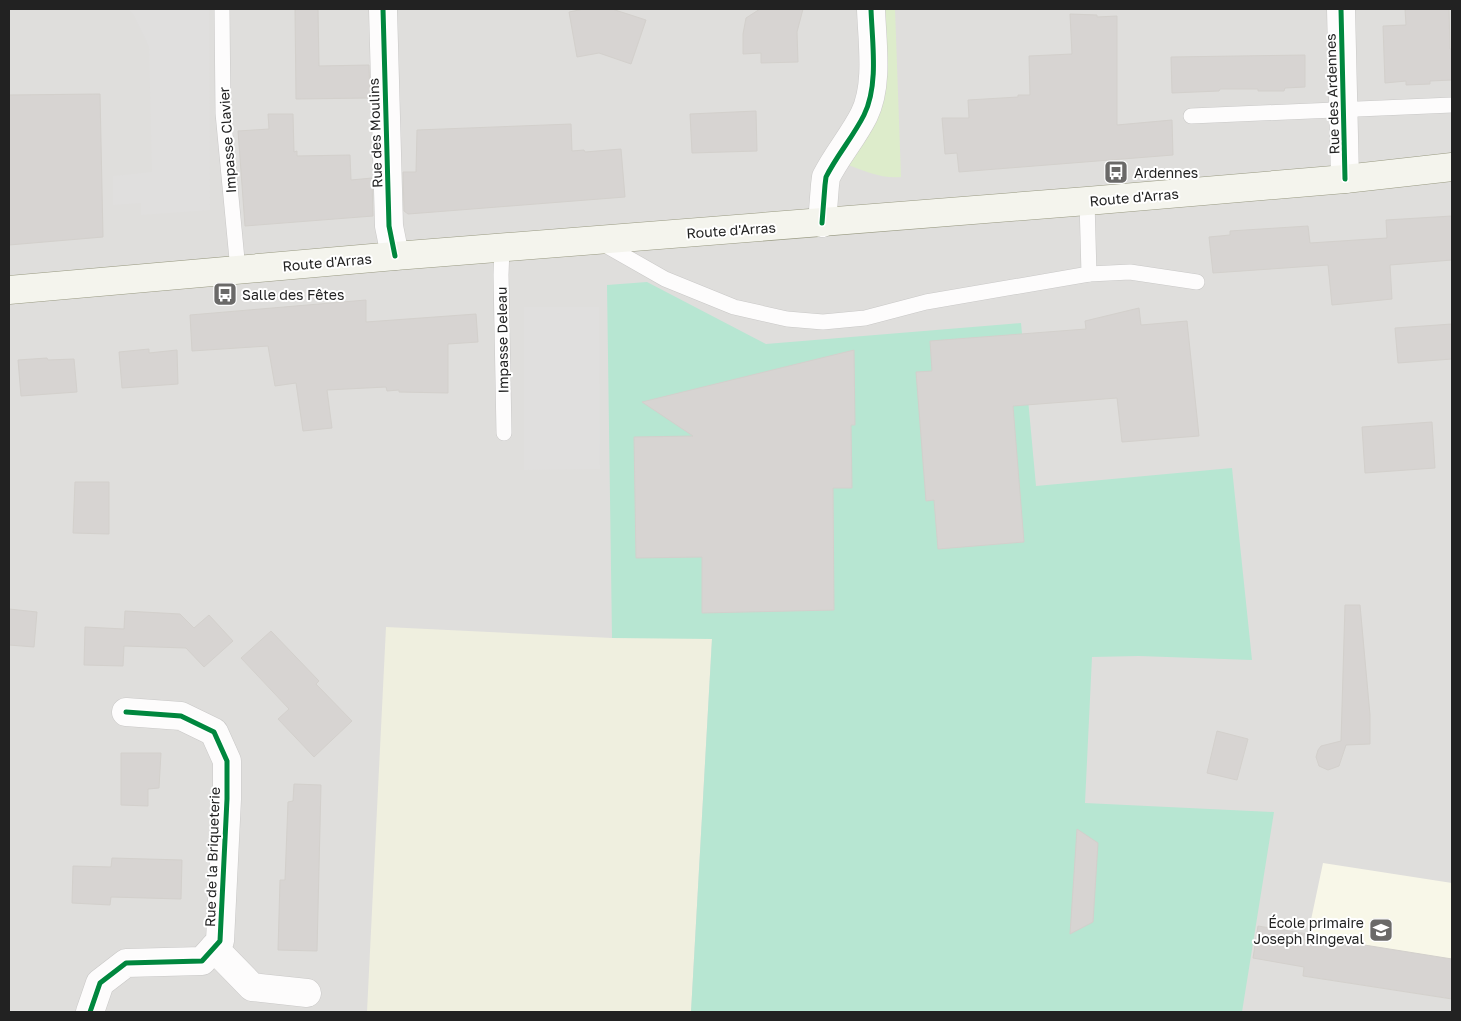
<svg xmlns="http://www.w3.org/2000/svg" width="1461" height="1021" viewBox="0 0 1461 1021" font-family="'Golos Text',sans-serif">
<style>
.residential{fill:#dfdedc}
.education{fill:#f8f7e8}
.farmland{fill:#efefdf}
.grass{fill:#ddeccb}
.pitch{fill:#b7e6d2}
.parking{fill:#e0dfde}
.building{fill:#d7d4d2;stroke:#d3d0cc}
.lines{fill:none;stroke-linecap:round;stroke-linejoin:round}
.service-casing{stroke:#c9c8c7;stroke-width:16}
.minor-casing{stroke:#c9c8c7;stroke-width:29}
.secondary-casing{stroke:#999a82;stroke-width:29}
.service{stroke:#fdfcfc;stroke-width:15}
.minor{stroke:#fdfcfc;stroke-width:28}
.secondary{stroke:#f4f4ed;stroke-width:28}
.cycleway-casing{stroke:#fff;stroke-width:8}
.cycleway{stroke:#00873e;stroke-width:5}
.labels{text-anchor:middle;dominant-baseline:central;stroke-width:4;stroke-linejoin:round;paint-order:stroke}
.street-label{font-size:14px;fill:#222;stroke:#fff}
.poi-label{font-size:14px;fill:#222;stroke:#fff;text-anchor:start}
</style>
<rect width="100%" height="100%" fill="#f0eeeb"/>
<!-- residential -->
<rect class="residential" x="9" y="9" width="1443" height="1003"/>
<!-- education -->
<polygon class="education" points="1323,863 1452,883 1452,999 1303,976 1304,967 1258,926 1308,934"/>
<!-- farmland -->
<polygon class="farmland" points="386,627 612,638 712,638 691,1012 367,1012"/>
<!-- grass -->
<path class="grass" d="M880,9h15l6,168c-19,2 -36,-6 -53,-12z"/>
<!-- pitch -->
<polygon class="pitch" points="647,282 766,344 1021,323 1036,486 1232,468 1252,660 1139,656 1092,657 1085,803 1274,812 1242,1012 691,1012 712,639 612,638 607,285"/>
<!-- parking -->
<g class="parking">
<polygon points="128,9 209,9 210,210 141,215 141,203 113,205 113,176 152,172 149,47 133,14"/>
<polygon points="524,307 599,307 600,469 524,470"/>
</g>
<!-- building -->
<g class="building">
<polygon points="295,9 318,9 319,66 369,65 370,98 296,99"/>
<polygon points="584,9 612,9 646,20 631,64 599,53 577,57 569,12"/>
<polygon points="760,9 803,9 797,32 798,62 761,63 761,53 743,54 743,34 746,18"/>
<polygon points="1405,9 1449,9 1450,49 1452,49 1452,80 1430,81 1430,84 1406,85 1406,81 1385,83 1383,26 1406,25"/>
<polygon points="1070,14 1097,15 1097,17 1117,16 1117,125 1172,120 1173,155 959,172 957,153 945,154 942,118 969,118 968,100 1018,97 1018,95 1030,95 1029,56 1072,54"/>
<polygon points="1305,55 1305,87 1285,88 1284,91 1258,91 1258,89 1220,89 1219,91 1172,93 1171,57"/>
<polygon points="100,94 103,237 9,245 9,95"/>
<polygon points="756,111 757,151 692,153 690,114"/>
<polygon points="268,114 293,114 294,152 297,151 297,156 350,155 351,180 372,178 373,216 245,226 238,131 269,129"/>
<polygon points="571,124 572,151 584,150 585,152 621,149 625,197 434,212 408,214 404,211 403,172 416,172 417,130"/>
<polygon points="1452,216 1452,260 1390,265 1392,299 1332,305 1328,265 1213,273 1209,237 1230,235 1230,231 1308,226 1310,243 1387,238 1386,220"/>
<polygon points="366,300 366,322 476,314 478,342 448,344 448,393 399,392 399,390 387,391 386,387 327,390 332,428 303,431 296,383 275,386 268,346 192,351 190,315"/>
<polygon points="1139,308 1141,325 1187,321 1199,436 1122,442 1117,398 1013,406 1024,542 938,549 934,500 926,501 916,372 932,371 930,341 1086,329 1085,321"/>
<polygon points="1452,324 1452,359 1398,363 1395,328"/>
<polygon points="149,349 149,353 177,350 178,384 122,388 119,352"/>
<polygon points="854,350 855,425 851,425 852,488 833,488 834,610 702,613 702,557 636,558 634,437 693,436 642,402"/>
<polygon points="47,358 48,360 74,359 77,392 21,396 18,360"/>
<polygon points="1432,422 1435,468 1365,473 1362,427"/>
<polygon points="75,482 109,482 109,534 73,533"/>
<polygon points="1345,605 1360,605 1370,715 1370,744 1346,745 1339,766 1328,770 1319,766 1316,757 1318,750 1321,746 1341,741"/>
<polygon points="9,609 37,612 34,647 9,645"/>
<polygon points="125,611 180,614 194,628 209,615 233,641 204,667 186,648 124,646 123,666 84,665 85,627 124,629"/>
<polygon points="271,631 319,681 316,684 352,721 314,757 278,719 289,709 241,658"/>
<polygon points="1217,731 1248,739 1237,780 1207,773"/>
<polygon points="121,753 161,753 159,788 148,789 148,806 121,805"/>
<polygon points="294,784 321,785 317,951 278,950 280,880 285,880 288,802 293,801"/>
<polygon points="1077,829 1098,843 1093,922 1070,934"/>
<polygon points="112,858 182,860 181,899 111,897 110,905 72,903 73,866 111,867"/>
<polygon points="1258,926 1308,934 1308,936 1452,959 1452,999 1303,976 1304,967 1253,958"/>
</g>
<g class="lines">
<!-- service casing -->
<g class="service-casing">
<g id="service">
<polyline points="222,9 223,113 238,270"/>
<polyline points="1191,116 1452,105"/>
<polyline points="600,242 665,279 734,307 787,319 823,322 865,318 926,302 1089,274 1087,201"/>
<polyline points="502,247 501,275 504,433"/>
<polyline points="1089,274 1130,272 1197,282"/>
</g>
</g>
<!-- minor casing -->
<g class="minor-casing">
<g id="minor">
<polyline points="383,9 389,226 395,256"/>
<polyline points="1341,9 1345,179"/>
<path d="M822,223l3,-38 1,-8c11,-22 27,-40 38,-62 15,-30 8,-74 7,-106"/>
<polyline points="214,948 252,987 307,993"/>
<polyline points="90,1012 100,983 126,963 202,961 220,941 227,799 227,761 214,732 181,716 126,712"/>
</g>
</g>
<!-- secondary casing -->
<g class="secondary-casing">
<polyline id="secondary" points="9,290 395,256 1087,201 1345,179 1452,167"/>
</g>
<!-- service -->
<use href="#service" class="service"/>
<!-- minor -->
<use href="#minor" class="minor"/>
<!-- secondary -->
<use href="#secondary" class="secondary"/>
<!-- cycleway casing -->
<g class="cycleway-casing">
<g id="cycleway">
<polyline points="383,9 389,226 395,256"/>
<polyline points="1341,9 1345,179"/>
<path d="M822,223l3,-38 1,-8c11,-22 27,-40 38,-62 15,-30 8,-74 7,-106"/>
<polyline points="90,1012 100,983 126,963 202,961 220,941 227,799 227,761 214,732 181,716 126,712"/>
</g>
</g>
<!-- cycleway -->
<use href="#cycleway" class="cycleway"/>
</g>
<!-- icons -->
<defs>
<g id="bus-square" transform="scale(1.25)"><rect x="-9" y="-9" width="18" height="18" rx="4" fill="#6a6968" stroke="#fff"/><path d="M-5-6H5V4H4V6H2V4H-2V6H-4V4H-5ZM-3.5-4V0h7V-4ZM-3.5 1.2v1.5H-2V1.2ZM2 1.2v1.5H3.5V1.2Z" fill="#fff"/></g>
<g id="school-square" transform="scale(1.25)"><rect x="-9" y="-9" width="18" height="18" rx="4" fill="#6a6968" stroke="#fff"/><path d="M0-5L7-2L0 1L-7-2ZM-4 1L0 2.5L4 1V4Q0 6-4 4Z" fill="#fff"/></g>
</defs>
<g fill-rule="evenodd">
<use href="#bus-square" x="1116" y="172"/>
<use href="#bus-square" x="225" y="294"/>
<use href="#school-square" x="1381" y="930"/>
</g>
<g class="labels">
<!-- street labels -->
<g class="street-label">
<text transform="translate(1332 94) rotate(-92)">Rue des Ardennes</text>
<text transform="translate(375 133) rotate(-92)">Rue des Moulins</text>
<text transform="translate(227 140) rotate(-94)">Impasse Clavier</text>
<text transform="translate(1134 197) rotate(-5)">Route d'Arras</text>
<text transform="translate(731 230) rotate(-4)">Route d'Arras</text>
<text transform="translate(327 262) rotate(-5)">Route d'Arras</text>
<text transform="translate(502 340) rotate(-91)">Impasse Deleau</text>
<text transform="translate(212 857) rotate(-88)">Rue de la Briqueterie</text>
</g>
<!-- poi labels -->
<g class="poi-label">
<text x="1134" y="172">Ardennes</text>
<text x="242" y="294">Salle des Fêtes</text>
<text x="1364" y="922" text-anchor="end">École primaire<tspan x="1364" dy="16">Joseph Ringeval</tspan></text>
</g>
</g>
<!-- border -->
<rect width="1461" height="1021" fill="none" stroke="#222222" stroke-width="20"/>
</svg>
